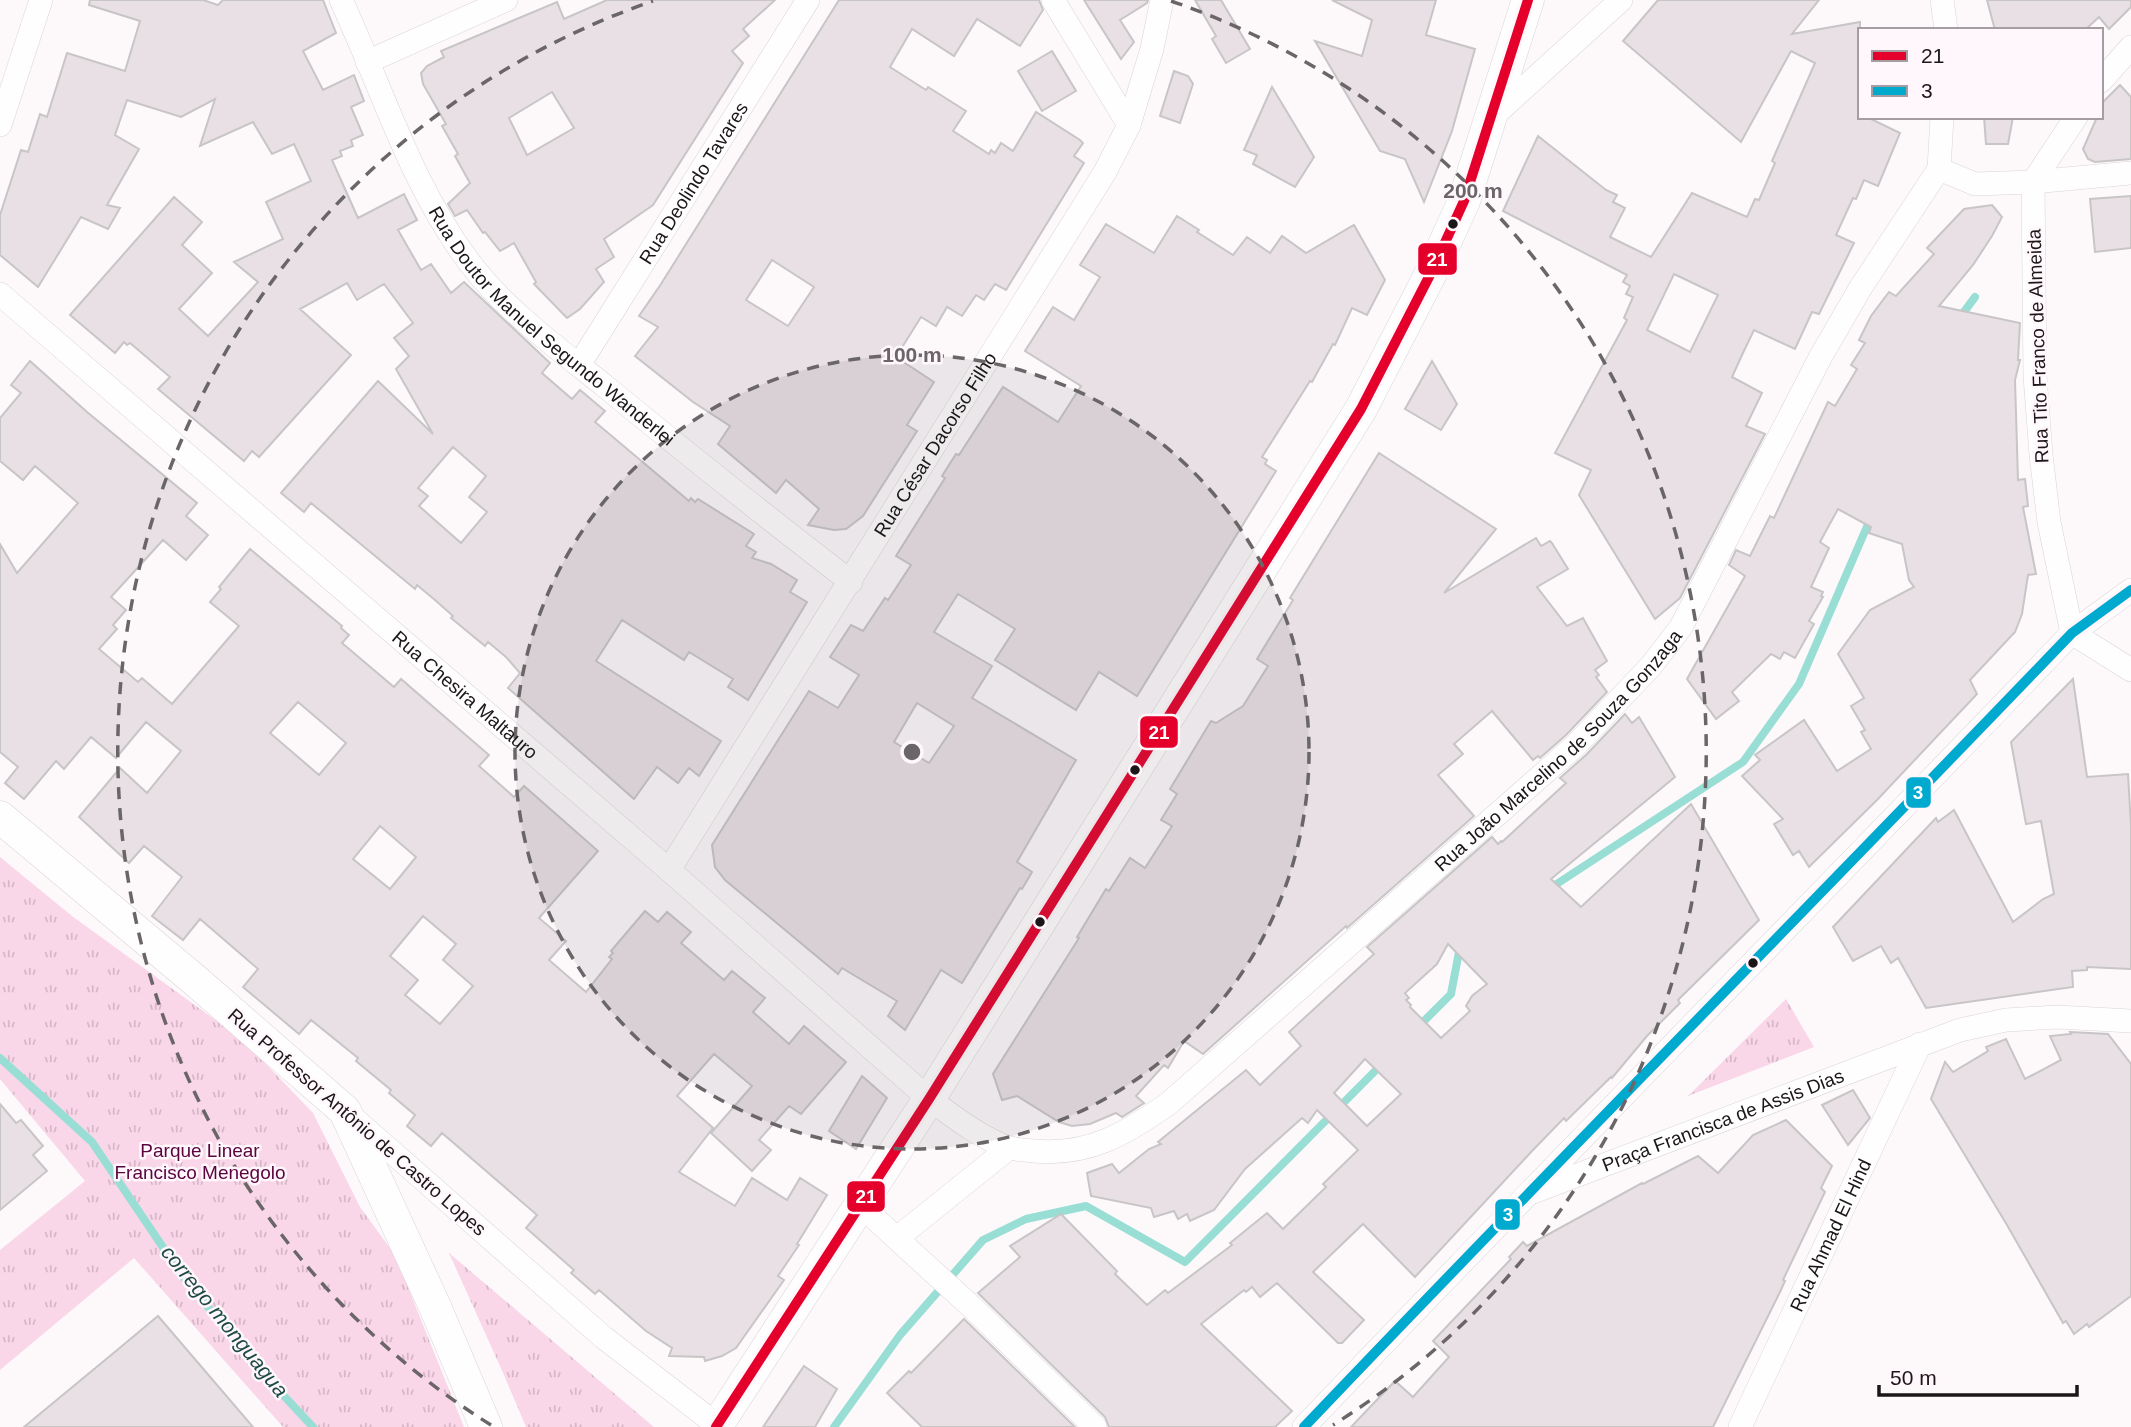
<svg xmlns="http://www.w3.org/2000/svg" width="2131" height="1427" viewBox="0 0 2131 1427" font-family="Helvetica,sans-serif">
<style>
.grass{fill:url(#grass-tufts)}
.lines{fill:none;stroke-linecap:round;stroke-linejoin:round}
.stream{stroke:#99ded5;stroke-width:8}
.building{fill:#e8e0e4;stroke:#c8c5c6;stroke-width:2;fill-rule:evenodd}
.street-casing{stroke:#d9d5d7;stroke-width:24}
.secondary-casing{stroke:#d9d5d7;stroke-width:33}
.street{stroke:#fffefe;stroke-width:23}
.secondary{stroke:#fffefe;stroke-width:32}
.bus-1-casing{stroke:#fff7fb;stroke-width:16}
.bus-2-casing{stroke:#fff7fb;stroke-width:16}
.bus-1{stroke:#e4002b;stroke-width:10}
.bus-2{stroke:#00a9ce;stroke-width:10}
.ring{fill:none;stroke:#6a6668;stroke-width:3.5;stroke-dasharray:12 9}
.bus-dot{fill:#1b1719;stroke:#fff7fb;stroke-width:2.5}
.labels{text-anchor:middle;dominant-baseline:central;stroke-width:5;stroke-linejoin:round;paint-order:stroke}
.street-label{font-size:19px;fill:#1b1719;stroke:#fff7fb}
.park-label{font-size:19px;fill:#59043f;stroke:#fff7fb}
.water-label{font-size:21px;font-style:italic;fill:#1d4a44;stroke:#fff7fb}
.centre{fill:#6a6668;stroke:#fff7fb;stroke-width:3.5}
.ring-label{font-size:21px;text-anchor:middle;font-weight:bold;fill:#6a6668;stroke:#fff7fb;stroke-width:5;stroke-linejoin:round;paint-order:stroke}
.line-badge{stroke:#fff7fb;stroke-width:2.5}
.badge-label{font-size:19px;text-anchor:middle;font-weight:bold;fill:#fff}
</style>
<defs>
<pattern id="grass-tufts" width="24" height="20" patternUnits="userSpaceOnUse" patternTransform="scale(1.75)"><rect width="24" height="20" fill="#fad6e9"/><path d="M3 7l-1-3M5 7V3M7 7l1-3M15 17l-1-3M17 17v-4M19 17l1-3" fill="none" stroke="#d6b7c7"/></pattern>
</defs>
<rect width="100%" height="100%" fill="#fdf9fb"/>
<!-- grass -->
<g class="grass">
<polygon points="0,857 72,916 243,1040 313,1113 360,1207 395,1255 464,1427 283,1427 134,1258 0,1370 0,1250 85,1181 0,1079"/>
<polygon points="1786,999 1814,1047 1688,1096"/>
<polygon points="449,1253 635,1411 654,1427 526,1427 504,1375"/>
</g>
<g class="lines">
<!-- stream -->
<g class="stream">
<polyline points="1958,320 1975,297"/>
<polyline points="1549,889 1743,762 1799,684 1872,515"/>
<polyline points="1418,1027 1451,994 1459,952 1463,948"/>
<polyline points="0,1058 92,1142 183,1277 269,1380 313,1427"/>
<polyline points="834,1427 900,1335 983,1240 1026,1219 1086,1206 1185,1262 1382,1064"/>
</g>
</g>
<!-- building -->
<g class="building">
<path d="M90,0h113l15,5 5,-5h100l13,33 -33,18 20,39 31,-15 10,26 -13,6 12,28 -12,5 2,6 -13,5 2,5 -10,4 26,58 46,-24 13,26 -19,10 23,40 10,-6 20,29 13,-11 86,81 -8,10 30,26 8,-9 25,21 -10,11 94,79 2,-3 4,4 3,-3 56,35 -8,12 10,6 -4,6 19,6 26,16 -7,12 17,10 -59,98 -20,-13 5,-8 -44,-27 -5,8 -62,-40 -26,41 125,80 -22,35 -10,-8 -11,15 -21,-16 -23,32 -126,-111 12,-15 -14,-16 -18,-15 -3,4 -34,-28 2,-2 -18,-16 -18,-15 -2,4 -104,-86 -7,9 -23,-19 97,-112 55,53 -37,-65 13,-13 -15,-18 19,-15 -29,-39 -27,16 -10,-17 -47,26 51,46 -92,102 -7,-6 -8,10 -86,-72 12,-12 -40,-34 -3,2 -3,-3 -9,11 -45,-38 104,-118 28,25 -20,23 30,28 -33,36 29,27 50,-54 -24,-20 49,-23 -17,-37 45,-21 -17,-37 -22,10 -19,-32 -53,24 15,-47 -34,18 -54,-17 -12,35 24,14 -32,56 13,3 -12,21 -27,-12 -43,70 -38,-32v-40l21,-65 7,2 12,-38 7,3 20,-64 58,18 15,-50 -51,-16zM453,447l33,29 -17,21 18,15 -26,31 -42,-37 9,-10 -10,-8z"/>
<path d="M607,0h168l-32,29 6,7 -17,15 11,12 -90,142 -49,34 10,18 -18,12 8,13 -24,27 -13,9 -33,-34 2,-2 -22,-39 -14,8 -15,-19 -2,1 -16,-23 -12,6 -7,-12 22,-21 -15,-27 3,-2 -16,-28 4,-2 -23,-40 -2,-11 6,-7 17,-9 -3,-6 116,-49 7,17zM552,92l22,36 -47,27 -18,-37z"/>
<path d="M839,0h200l4,10 -23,36 -43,-27 -23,37 -42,-27 -22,38 36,23 2,-3 38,24 -13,20 36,23 2,-4 4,3 6,-10 12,8 23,-39 44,28 3,3 -9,13 10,7 -78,127 -11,-6 -11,16 -8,-5 -14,21 -15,-9 -11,19 -15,-9 -25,40 38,25 -27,43 10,6 -54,85 -17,13 -12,1 -26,-5 11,-16 -33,-29 -10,13 -58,-49 12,-18 -37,-24 -58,-46 23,-29 -19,-11 22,-32zM772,260l42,27 -26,39 -42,-26z"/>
<polygon points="1084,0 1148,0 1147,3 1120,20 1134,42 1121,59"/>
<polygon points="1195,0 1221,0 1250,49 1226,63 1212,39 1216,36"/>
<polygon points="1332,0 1436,0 1426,35 1475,49 1452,131 1424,202 1405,159 1380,151 1315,41 1362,56 1372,20"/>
<path d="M1658,0h161l-27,34 68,-12v95h7l33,16 -22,53 -14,-6 -8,19 -3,-1 -17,37 18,8 -35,71 -7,-2 -17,37 -41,-19 -12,25 -10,22 30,16 -16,33 19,8 -85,164 -25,21 -76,-124 12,-25 -36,-17 72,-133 -3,-2 9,-21 -7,-3 4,-8 -7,-4 4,-7 -124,-64 35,-75 68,54 11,5 -4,7 12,6 -15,29 41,20 41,-64 55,24 8,-18 4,1 16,-37 -3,-2 43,-98 -24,-12 -50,91 -118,-101zM1674,274l44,21 -28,57 -43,-22z"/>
<polygon points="1987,0 2131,0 2131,7 2109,29 2099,17 2085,30 1995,30"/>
<polygon points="1052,51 1076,91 1042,111 1018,71"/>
<polygon points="1174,71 1188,76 1193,84 1180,123 1160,116"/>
<polygon points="2120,85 2131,97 2131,159 2095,162 2088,159 2083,149 2097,117 2101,117 2103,102"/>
<polygon points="1272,87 1314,157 1295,187 1253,164 1257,155 1244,150"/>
<polygon points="1984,117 2013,117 2008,144 1986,144"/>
<polygon points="2131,196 2131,248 2095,252 2090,199"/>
<polygon points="1992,205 2002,217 1992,236 1973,265 1939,306 2020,323 2018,360 2020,360 2015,380 2018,480 2025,479 2028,506 2023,507 2036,574 2028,575 2022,614 2015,632 1970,680 1977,694 1877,800 1809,867 1799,851 1793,855 1774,824 1783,819 1742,776 1760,760 1755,755 1804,720 1837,771 1871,749 1861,732 1865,730 1851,706 1864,698 1838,654 1870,610 1914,587 1909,580 1902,544 1869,533 1871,527 1838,509 1820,542 1829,548 1811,587 1823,592 1821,596 1823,597 1809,621 1814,624 1795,658 1784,652 1780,659 1771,654 1732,692 1739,701 1716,719 1687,679 1745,576 1729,565 1736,550 1750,556 1770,516 1774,518 1828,402 1835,406 1857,369 1851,365 1865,343 1859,340 1871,316 1889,292 1896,296 1934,254 1927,248 1964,209"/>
<path d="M1177,216l22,14 -2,2 36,23 14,-18 23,16 12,-17 24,17 48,-28 31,55 -18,35 -15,-7 -17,37 -2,-1 -21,38 -2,-1 -48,76 5,3 -2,4 11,7 -139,225 -38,-24 -23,38 -81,-50 20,-31 -57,-35 -24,38 58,34 -20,32 104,62 -59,102 15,10 -10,17 -2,-1 -58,95 -21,-13 -36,60 -17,-14 9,-15 -55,-33 -4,6 -113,-94 -10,-13 -3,-22 97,-154 29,17 21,-33 -29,-18 21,-32 12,6 22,-33 3,2 23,-35 -15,-9 49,-78 -3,-2 14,-22 3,1 44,-68 55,35 23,-36 -56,-35 28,-44 21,13 26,-43 -20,-12 26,-41 48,29zM917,703l37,23 -25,37 -35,-21z"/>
<path d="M30,361l57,51 110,91 -11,13 22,19 -22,25 -23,-20 -52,57 15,13 -13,15 4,4 -18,20 39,33 4,-4 30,26 67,-78 -29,-24 11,-13 -2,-2 31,-38 92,77 -1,2 8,7 -7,8 52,44 7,-8 88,76 -10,11 35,31 10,-11 74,65 -59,67 27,23 -17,19 37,32 26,-33 -3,-2 4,-4 -2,-2 34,-40 13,11 9,-10 24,20 -10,11 43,37 8,-9 33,27 -12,14 36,32 15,-18 42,36 -45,52 -12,-8 -30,34 12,10 -19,21 -41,-38 41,-47 -38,-32 -37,42 36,32 -34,44 56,34 17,-28 35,22 13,-22 27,17 -30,49 2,1 -21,31 6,4 -48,68 -14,8 -17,5 -1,-4 -35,-1 3,-8 -26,-17 -47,-41 -4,4 -24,-21 3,-3 -48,-42 11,-13 -95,-82 -11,13 -24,-20 8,-11 -26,-22 2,-3 -35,-29 2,-3 -47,-38 -12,14 -56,-47 15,-18 -58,-50 -17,21 -31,-24 30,-39 -38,-31 -15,17 -50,-46 41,-49 27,25 34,-42 -35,-29 -30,36 -25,-21 -27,32 -8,-8 -32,38 -19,-16 13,-16 -18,-15v-208l17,29 61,-70 -43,-37 -12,14 -23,-19v-43l21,-25 -10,-8zM298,702l48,41 -27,32 -49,-42zM380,826l36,31 -26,32 -37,-30zM423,916l33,28 -13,16 30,26 -33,38 -35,-29 13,-15 -28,-24z"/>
<polygon points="1432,361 1457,404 1441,430 1405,409"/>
<polygon points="1379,453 1496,529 1444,593 1536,538 1541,546 1550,541 1552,543 1568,569 1537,587 1567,626 1583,618 1607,661 1595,670 1599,675 1596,677 1607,692 1566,735 1540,758 1538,756 1533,760 1492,711 1454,744 1463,754 1438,775 1474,816 1347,928 1346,926 1203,1054 1184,1041 1168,1068 1164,1065 1136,1096 1144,1103 1122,1117 1116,1113 1090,1124 1072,1126 1059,1122 1017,1096 1002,1100 993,1074 1079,938 1077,937 1106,889 1109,891 1130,858 1145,868 1172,826 1161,820 1177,794 1170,789 1211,721 1216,723 1243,706 1268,666 1257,659 1293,600 1290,598"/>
<polygon points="2073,679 2087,777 2128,774 2131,825 2131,969 2087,967 2087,970 2072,971 2073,987 1926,1008 1898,958 1891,963 1881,946 1853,961 1833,927 1936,818 1938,822 1954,810 2013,922 2043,899 2054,894 2041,821 2026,824 2011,742"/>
<path d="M1625,714l7,9 7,-6 36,60 -124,102 30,28 110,-103 68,116 -81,80 2,3 -33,33 -35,42 -1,-1 -45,44 -2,-3 -31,32 -118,127 -52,-53 -50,48 51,48 -22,23h-4l-61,-60 -17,14 -8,-10 -6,5 -2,-2 -43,34 91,87 -17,16h-166l-4,-10 -127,-124 42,-36 -10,-11 51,-32 56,57 -2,3 32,31 18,-15 3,3 64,-48 -2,-2 37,-30 16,16 43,-42 -3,-3 35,-34 -41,-40 -9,13 -6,-5 -57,51 -31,41 -24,11 -3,-7 -9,5 -4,-8 -20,6 -3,-9 -60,-12 -4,-23 25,-9 7,9 30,-24 12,-5 -3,-2 88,-72 14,15 41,-39 -12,-14 85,-78 -7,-7 125,-110 6,7 3,-3 1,1 64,-59 -6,-5 26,-23zM1448,944l39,40 -15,12 -6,10 4,5 -29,27 -31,-31 1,-2 -5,-5 3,-2 -4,-5 32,-29zM1365,1059l36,35 -34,32 -33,-33z"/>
<polygon points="2070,1032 2108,1034 2131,1064 2131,1296 2089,1327 2087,1324 2074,1334 2066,1321 2063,1323 2007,1225 1931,1099 1945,1062 1953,1072 1988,1051 1986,1047 2006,1039 2025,1079 2061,1060 2050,1036 2071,1034"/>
<polygon points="862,1076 887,1098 856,1149 829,1131"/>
<polygon points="1853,1090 1870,1118 1848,1145 1822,1105"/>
<polygon points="0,1104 16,1123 21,1120 43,1146 33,1155 47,1171 0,1210"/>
<polygon points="1786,1120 1832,1166 1821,1188 1825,1192 1783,1280 1785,1281 1780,1292 1713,1427 1351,1427 1395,1381 1413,1397 1449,1357 1433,1341 1511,1259 1509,1257 1523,1242 1527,1246 1642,1183 1643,1184 1698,1156 1718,1173 1753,1135"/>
<polygon points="158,1316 253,1427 24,1427 122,1346"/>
<polygon points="964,1319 965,1320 1075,1427 922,1427 887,1393 909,1371 911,1373"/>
<polygon points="804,1366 837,1389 815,1427 763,1427"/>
</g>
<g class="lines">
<!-- street casing -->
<g class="street-casing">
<g id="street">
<path id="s1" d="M341,0c41,88 69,183 128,262 36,48 90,87 137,125 80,66 162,131 245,195"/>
<polyline points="1053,0 1129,125"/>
<polyline points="1942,0 1946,30"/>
<polyline points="367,62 506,0"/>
<polyline points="2101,81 2131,47"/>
<polyline points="1491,118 1621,0"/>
<polyline points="0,125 41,0"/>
<polyline points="1939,169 1975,184 2033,182 2131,173"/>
<polyline points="1939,169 1942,117"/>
<path id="s2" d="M0,294l669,576 260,229c24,17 50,38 78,48 8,3 18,3 27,4 55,5 91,-17 134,-47l408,-359 75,-79 30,-39 140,-271 40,-69 78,-118"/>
<path id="s3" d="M579,365l229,-365"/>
<polyline points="2072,633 2049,522 2041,455 2035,376 2033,182 2076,117"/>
<polyline points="2072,633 2131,670"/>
<path id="s4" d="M669,870l436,-698 24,-47 23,-76 10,-49"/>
<polyline points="351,1116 603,1337 717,1425"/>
<path id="s5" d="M1533,1192l427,-162 46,-10 52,-3 73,4"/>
<polyline points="860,1205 975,1310 1095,1427"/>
<polyline points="897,1238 1009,1148"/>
<path d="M1304,1427c254,-267 513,-528 768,-794l59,-43"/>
<path id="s6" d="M1740,1427l180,-383"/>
</g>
</g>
<!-- secondary casing -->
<g class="secondary-casing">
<g id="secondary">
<polyline points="0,817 197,982 345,1111 436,1309 486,1427"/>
<polyline points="716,1427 929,1099 1361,409 1432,271 1464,201 1528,0"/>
</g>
</g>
<!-- street -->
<use href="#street" class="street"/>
<!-- secondary -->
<use href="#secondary" class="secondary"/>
<!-- bus-1 casing -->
<g class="bus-1-casing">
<polyline id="bus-1" points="716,1427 929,1099 1361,409 1432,271 1464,201 1528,0"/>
</g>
<!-- bus-2 casing -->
<g class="bus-2-casing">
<path id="bus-2" d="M1304,1427c254,-267 513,-528 768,-794l59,-43"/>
</g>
<!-- bus-1 -->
<use href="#bus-1" class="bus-1"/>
<!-- bus-2 -->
<use href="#bus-2" class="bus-2"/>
</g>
<!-- distance rings -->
<circle cx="912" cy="752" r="397" fill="#6a6668" fill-opacity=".12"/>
<g class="ring">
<circle cx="912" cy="752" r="397"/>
<path d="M491 1425A794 794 0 0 1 653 1M1171 1A794 794 0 0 1 1333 1425"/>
</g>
<!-- markers -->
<g class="bus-dot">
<circle cx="1453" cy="224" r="6"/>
<circle cx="1135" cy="770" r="6"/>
<circle cx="1040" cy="922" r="6"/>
<circle cx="1753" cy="963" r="6"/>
</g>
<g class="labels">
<!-- street labels -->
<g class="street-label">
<text stroke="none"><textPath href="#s3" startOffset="215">Rua Deolindo Tavares</textPath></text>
<text stroke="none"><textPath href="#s1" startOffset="396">Rua Doutor Manuel Segundo Wanderlei</textPath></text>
<text transform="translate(2038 346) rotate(-92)">Rua Tito Franco de Almeida</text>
<text stroke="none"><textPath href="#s4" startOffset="502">Rua César Dacorso Filho</textPath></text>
<text stroke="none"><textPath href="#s2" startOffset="614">Rua Chesira Maltauro</textPath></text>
<text stroke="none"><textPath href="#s2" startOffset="2021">Rua João Marcelino de Souza Gonzaga</textPath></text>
<text stroke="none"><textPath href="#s5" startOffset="203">Praça Francisca de Assis Dias</textPath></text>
<text transform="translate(357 1122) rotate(41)">Rua Professor Antônio de Castro Lopes</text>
<text stroke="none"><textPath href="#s6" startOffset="212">Rua Ahmad El Hind</textPath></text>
</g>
<!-- park labels -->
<g class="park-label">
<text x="200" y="1150">Parque Linear<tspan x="200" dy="22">Francisco Menegolo</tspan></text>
</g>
<!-- water labels -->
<g class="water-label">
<text transform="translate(225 1321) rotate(51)">corrego monguagua</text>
</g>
</g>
<circle cx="912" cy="752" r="10" class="centre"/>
<g class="ring-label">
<text x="1473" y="198">200 m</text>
<text x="912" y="362">100 m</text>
</g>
<g class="line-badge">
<rect x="1417" y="242" width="41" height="34" rx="7" fill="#e4002b"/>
<rect x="1139" y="715" width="40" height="34" rx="7" fill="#e4002b"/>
<rect x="1905" y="776" width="27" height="33" rx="7" fill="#00a9ce"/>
<rect x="846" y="1180" width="40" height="33" rx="7" fill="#e4002b"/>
<rect x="1494" y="1198" width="27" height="33" rx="7" fill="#00a9ce"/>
</g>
<g class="badge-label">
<text x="1437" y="266">21</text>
<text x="1159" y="739">21</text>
<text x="1918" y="799">3</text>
<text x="866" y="1203">21</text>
<text x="1508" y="1221">3</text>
</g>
<!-- legend -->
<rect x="1858" y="28" width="245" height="91" fill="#fff7fb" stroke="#a49da1" stroke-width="2"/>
<rect x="1872" y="51" width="35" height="10" fill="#e4002b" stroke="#a49da1" stroke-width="2"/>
<text x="1921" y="63" font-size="21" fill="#1b1719">21</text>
<rect x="1872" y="86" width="35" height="10" fill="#00a9ce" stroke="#a49da1" stroke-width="2"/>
<text x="1921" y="98" font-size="21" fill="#1b1719">3</text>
<!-- scale -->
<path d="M1879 1385v10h198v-10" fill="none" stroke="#1b1719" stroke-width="3.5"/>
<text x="1890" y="1385" font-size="21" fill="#1b1719" stroke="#fff7fb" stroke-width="5" paint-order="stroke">50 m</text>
</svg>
